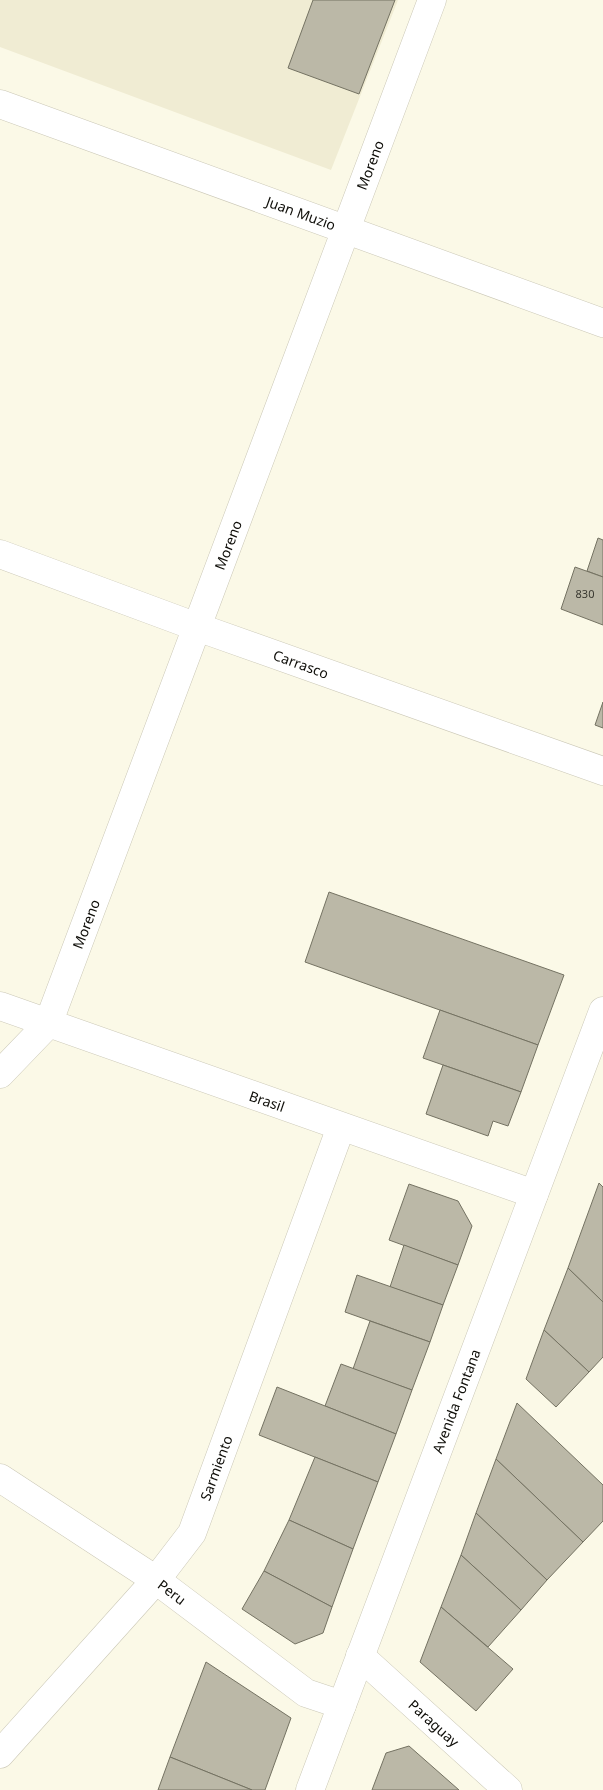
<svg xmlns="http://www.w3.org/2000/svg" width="603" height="1790" viewBox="0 0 603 1790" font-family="'Noto Sans',sans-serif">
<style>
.built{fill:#f0ecd3}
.building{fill:#bbb8a7;stroke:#747262}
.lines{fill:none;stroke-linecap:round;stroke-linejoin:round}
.street-casing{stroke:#cbc8b7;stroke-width:29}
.secondary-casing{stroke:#cbc8b7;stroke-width:29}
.street{stroke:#fff;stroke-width:28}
.secondary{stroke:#fff;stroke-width:28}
.labels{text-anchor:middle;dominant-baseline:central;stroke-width:4.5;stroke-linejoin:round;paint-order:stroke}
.number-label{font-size:11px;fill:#393830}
.street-label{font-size:14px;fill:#0e0d08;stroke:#fff}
</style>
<rect width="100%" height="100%" fill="#fbf9e7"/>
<!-- built -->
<polygon class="built" points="0,0 398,0 331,170 0,47"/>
<!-- building -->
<g class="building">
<polygon points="313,0 395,0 359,94 288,68"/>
<polygon points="598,538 603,540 603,577 587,571"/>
<polygon points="575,567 603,577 603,625 561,609"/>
<polygon points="603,702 603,728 595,725"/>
<polygon points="329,892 564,975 538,1045 305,962"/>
<polygon points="440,1010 538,1045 521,1092 423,1058"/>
<polygon points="443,1065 521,1092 508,1126 493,1121 488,1136 426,1114"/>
<polygon points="599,1183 603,1187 603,1302 568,1268"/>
<polygon points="409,1184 458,1201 472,1226 458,1265 389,1240"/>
<polygon points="404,1245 458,1265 443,1305 390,1287"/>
<polygon points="568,1268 603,1302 603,1357 589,1372 544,1330"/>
<polygon points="357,1275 443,1305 430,1342 345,1312"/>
<polygon points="370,1321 430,1342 412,1390 353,1369"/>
<polygon points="544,1330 589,1372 556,1407 526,1379"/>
<polygon points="341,1364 412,1390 396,1434 325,1406"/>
<polygon points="277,1387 396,1434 378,1482 259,1435"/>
<polygon points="517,1403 603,1485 603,1521 583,1542 496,1459"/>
<polygon points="315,1457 378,1482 353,1549 289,1520"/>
<polygon points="496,1459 583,1542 547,1580 476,1513"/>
<polygon points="476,1513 547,1580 521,1610 461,1555"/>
<polygon points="289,1520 353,1549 332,1607 264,1571"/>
<polygon points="461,1555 521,1610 488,1647 441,1607"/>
<polygon points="264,1571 332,1607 323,1633 295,1644 242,1609"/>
<polygon points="441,1607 513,1669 476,1711 420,1662"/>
<polygon points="206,1662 291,1718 265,1790 252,1790 170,1757"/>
<polygon points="409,1746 459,1790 372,1790 386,1753"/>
<polygon points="170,1757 252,1790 158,1790"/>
</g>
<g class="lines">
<!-- street casing -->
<g class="street-casing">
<g id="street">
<polyline points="0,104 603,323"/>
<polyline points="0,554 197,627 603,771"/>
<polyline points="0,1006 534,1194"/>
<polyline points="0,1074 48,1024 432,0"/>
<polyline points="0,1478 156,1580 306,1693 342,1705"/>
<polyline points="360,1656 508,1790"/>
<polyline points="0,1754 156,1580 192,1533 341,1127"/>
</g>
</g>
<!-- secondary casing -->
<g class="secondary-casing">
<polyline id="secondary" points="310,1790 603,1011"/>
</g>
<!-- street -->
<use href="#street" class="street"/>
<!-- secondary -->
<use href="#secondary" class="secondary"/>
</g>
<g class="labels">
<!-- number labels -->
<g class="number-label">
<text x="585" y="593">830</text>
</g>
<!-- street labels -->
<g class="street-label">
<text transform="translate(370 165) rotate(-69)">Moreno</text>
<text transform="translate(301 213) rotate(20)">Juan Muzio</text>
<text transform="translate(228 545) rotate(-69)">Moreno</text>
<text transform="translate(301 664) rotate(20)">Carrasco</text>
<text transform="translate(86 924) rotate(-69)">Moreno</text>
<text transform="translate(267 1101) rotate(19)">Brasil</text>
<text transform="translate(456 1401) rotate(-69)">Avenida Fontana</text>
<text transform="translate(216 1468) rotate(-70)">Sarmiento</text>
<text transform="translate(172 1592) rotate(37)">Peru</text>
<text transform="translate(434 1723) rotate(42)">Paraguay</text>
</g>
</g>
</svg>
